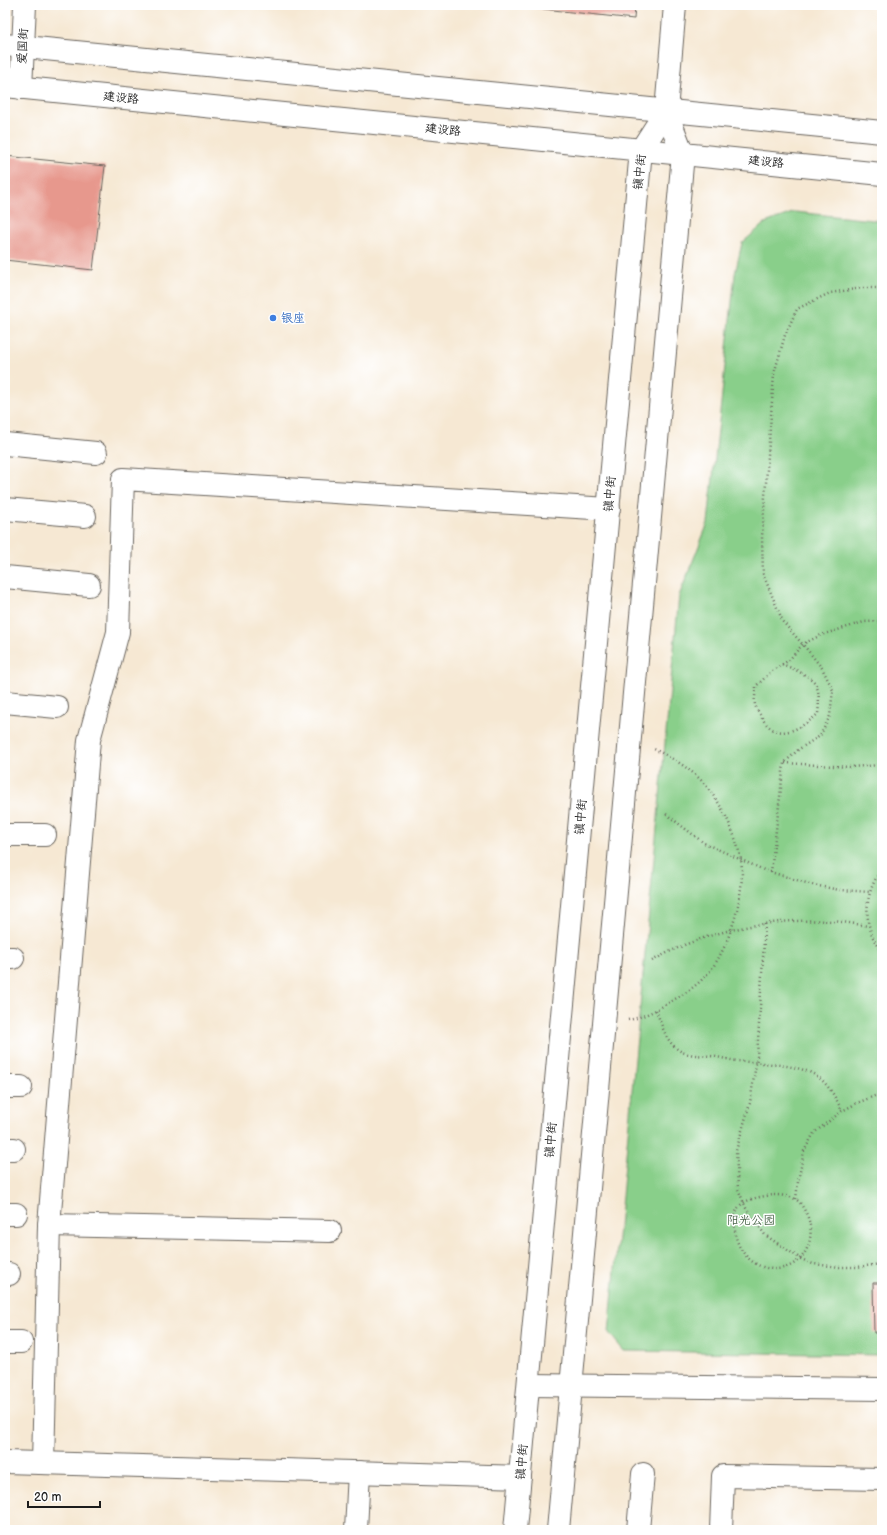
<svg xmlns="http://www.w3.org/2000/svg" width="887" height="1535" viewBox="0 0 887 1535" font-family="'Balsamiq Sans','LXGW WenKai TC',sans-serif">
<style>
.green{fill:#89cf8a;stroke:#527653}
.building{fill:#e7988d}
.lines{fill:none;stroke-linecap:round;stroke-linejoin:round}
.minor-casing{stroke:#68635c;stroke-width:24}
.major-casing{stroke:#68635c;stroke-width:24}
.path{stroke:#68635c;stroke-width:2.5;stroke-dasharray:1 3;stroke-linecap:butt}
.minor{stroke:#fff;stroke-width:22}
.major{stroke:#fff;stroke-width:22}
.shop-dot{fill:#3f7fe0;stroke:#fff;stroke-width:1.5}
.labels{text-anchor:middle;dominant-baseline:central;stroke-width:3;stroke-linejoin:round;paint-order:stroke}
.street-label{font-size:12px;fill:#1c1c1c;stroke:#fff}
.shop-label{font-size:12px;fill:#366cbe;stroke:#fff;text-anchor:start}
.park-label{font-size:12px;fill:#486448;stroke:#fff}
</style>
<rect width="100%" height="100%" fill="#fff"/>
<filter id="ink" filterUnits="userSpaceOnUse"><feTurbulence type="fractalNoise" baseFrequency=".025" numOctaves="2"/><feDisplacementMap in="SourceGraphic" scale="8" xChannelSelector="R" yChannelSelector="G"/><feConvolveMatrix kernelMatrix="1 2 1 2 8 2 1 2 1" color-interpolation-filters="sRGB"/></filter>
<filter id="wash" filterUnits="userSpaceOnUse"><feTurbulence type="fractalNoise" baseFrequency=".012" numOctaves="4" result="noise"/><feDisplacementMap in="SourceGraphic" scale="16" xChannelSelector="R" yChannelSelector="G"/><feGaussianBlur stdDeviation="0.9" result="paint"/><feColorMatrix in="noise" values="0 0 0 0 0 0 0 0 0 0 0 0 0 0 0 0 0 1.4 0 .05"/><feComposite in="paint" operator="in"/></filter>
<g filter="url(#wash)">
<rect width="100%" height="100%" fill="#f6e8d3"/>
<!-- green -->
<polygon class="green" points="795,212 882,221 882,1355 624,1351 609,1333 679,596 708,523 735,274 742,243 765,223"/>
<g id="blocks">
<!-- building -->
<g class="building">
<polygon points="508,5 635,5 634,19"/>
<polygon points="5,156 105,166 93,270 5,260"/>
<polygon points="873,1283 882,1283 882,1333 874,1333"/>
</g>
</g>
</g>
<g filter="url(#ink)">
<use href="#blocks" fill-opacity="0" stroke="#68635c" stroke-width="1"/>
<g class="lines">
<!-- minor casing -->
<g class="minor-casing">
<g id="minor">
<polyline points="21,88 25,5"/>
<polyline points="5,444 96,453"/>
<polyline points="5,509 85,516"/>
<polyline points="5,577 89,585"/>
<polyline points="5,702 57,707"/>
<polyline points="5,835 45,835"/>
<polyline points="5,958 13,958"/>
<polyline points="5,1087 21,1087"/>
<polyline points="5,1149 14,1149"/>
<polyline points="5,1214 16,1214"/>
<polyline points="49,1225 330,1231"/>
<polyline points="5,1274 9,1274"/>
<polyline points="5,1342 21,1342"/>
<polyline points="529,1385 882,1389"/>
<polyline points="5,1462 520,1477"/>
<polyline points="43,1463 49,1225 89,740 118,632 123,479 609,509"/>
<polyline points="356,1530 359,1472"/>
<polyline points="638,1530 643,1474"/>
<polyline points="721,1530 723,1476 882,1479"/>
</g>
</g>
<!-- major casing -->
<g class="major-casing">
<g id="major">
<polyline points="5,45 882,132"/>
<polyline points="5,86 882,174"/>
<polyline points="515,1530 641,150 666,111"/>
<polyline points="558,1530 683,154 666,111 675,5"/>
</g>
</g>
<!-- path -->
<g class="path">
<path d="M782,664c9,4 27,11 33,19 5,8 4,22 3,31 -17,15 -43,30 -57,2 -2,-3 -5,-8 -6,-11 -1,-6 1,-13 1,-19l16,-15 17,-11 14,-16 18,-9 43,-13 18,-1"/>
<polyline points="785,763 850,767 882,765"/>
<polyline points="666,814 704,843 764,870 813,885 840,890 870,892"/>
<path d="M882,869c-20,27 -19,58 0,84"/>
<polyline points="771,872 784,763 799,749 820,736 830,716 833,690 822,668 805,647 783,622 763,574 762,537 774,374 785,335 797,309 830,293 862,288 882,288"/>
<polyline points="765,924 757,1057 750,1103 736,1151 738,1189 746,1208 765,1235 801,1259 813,1264 840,1267 857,1267 882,1264"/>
<path d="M652,961c54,-31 118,-43 180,-40 12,1 24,3 36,5"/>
<path d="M656,1010c5,13 9,29 20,38 9,8 23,7 34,8 10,1 18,4 28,5 21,2 59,3 77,14 13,8 21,23 27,36"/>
<path d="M628,1020c17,-3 32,-12 47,-21 13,-7 25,-16 35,-28 20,-25 36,-80 31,-111 -5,-24 -16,-50 -31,-69 -13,-19 -37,-33 -58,-43"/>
<path d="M774,1195c7,0 15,1 21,4 6,3 8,9 11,14 13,26 -3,57 -33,56 -24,-2 -40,-23 -38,-46 0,-5 0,-11 3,-15 7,-10 26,-12 36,-13z"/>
<polyline points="796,1199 798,1182 804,1151 814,1133 842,1111 857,1103 877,1095 882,1091"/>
</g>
<!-- minor -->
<use href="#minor" class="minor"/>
<!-- major -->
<use href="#major" class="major"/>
</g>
</g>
<!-- markers -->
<circle class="shop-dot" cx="273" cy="318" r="4"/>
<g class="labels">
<!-- street labels -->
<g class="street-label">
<text transform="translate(23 46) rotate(-87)">爱国街</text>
<text transform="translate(121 98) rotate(6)">建设路</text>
<text transform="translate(443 130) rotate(6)">建设路</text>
<text transform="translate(766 162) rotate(6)">建设路</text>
<text transform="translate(640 172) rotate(-84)">镇中街</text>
<text transform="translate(610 494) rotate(-85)">镇中街</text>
<text transform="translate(581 817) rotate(-85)">镇中街</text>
<text transform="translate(551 1140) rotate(-85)">镇中街</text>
<text transform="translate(522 1462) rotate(-85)">镇中街</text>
</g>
<!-- shop labels -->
<g class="shop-label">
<text x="281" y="318">银座</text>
</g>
<!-- park labels -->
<g class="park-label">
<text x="751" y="1220">阳光公园</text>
</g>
</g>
<!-- margin -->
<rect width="887" height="1535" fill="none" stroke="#fff" stroke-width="20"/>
<!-- scale -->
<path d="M28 1501v6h72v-6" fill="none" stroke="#1c1c1c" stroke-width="2"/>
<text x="34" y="1501" font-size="12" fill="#1c1c1c" stroke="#ffffff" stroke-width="3" paint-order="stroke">20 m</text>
</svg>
